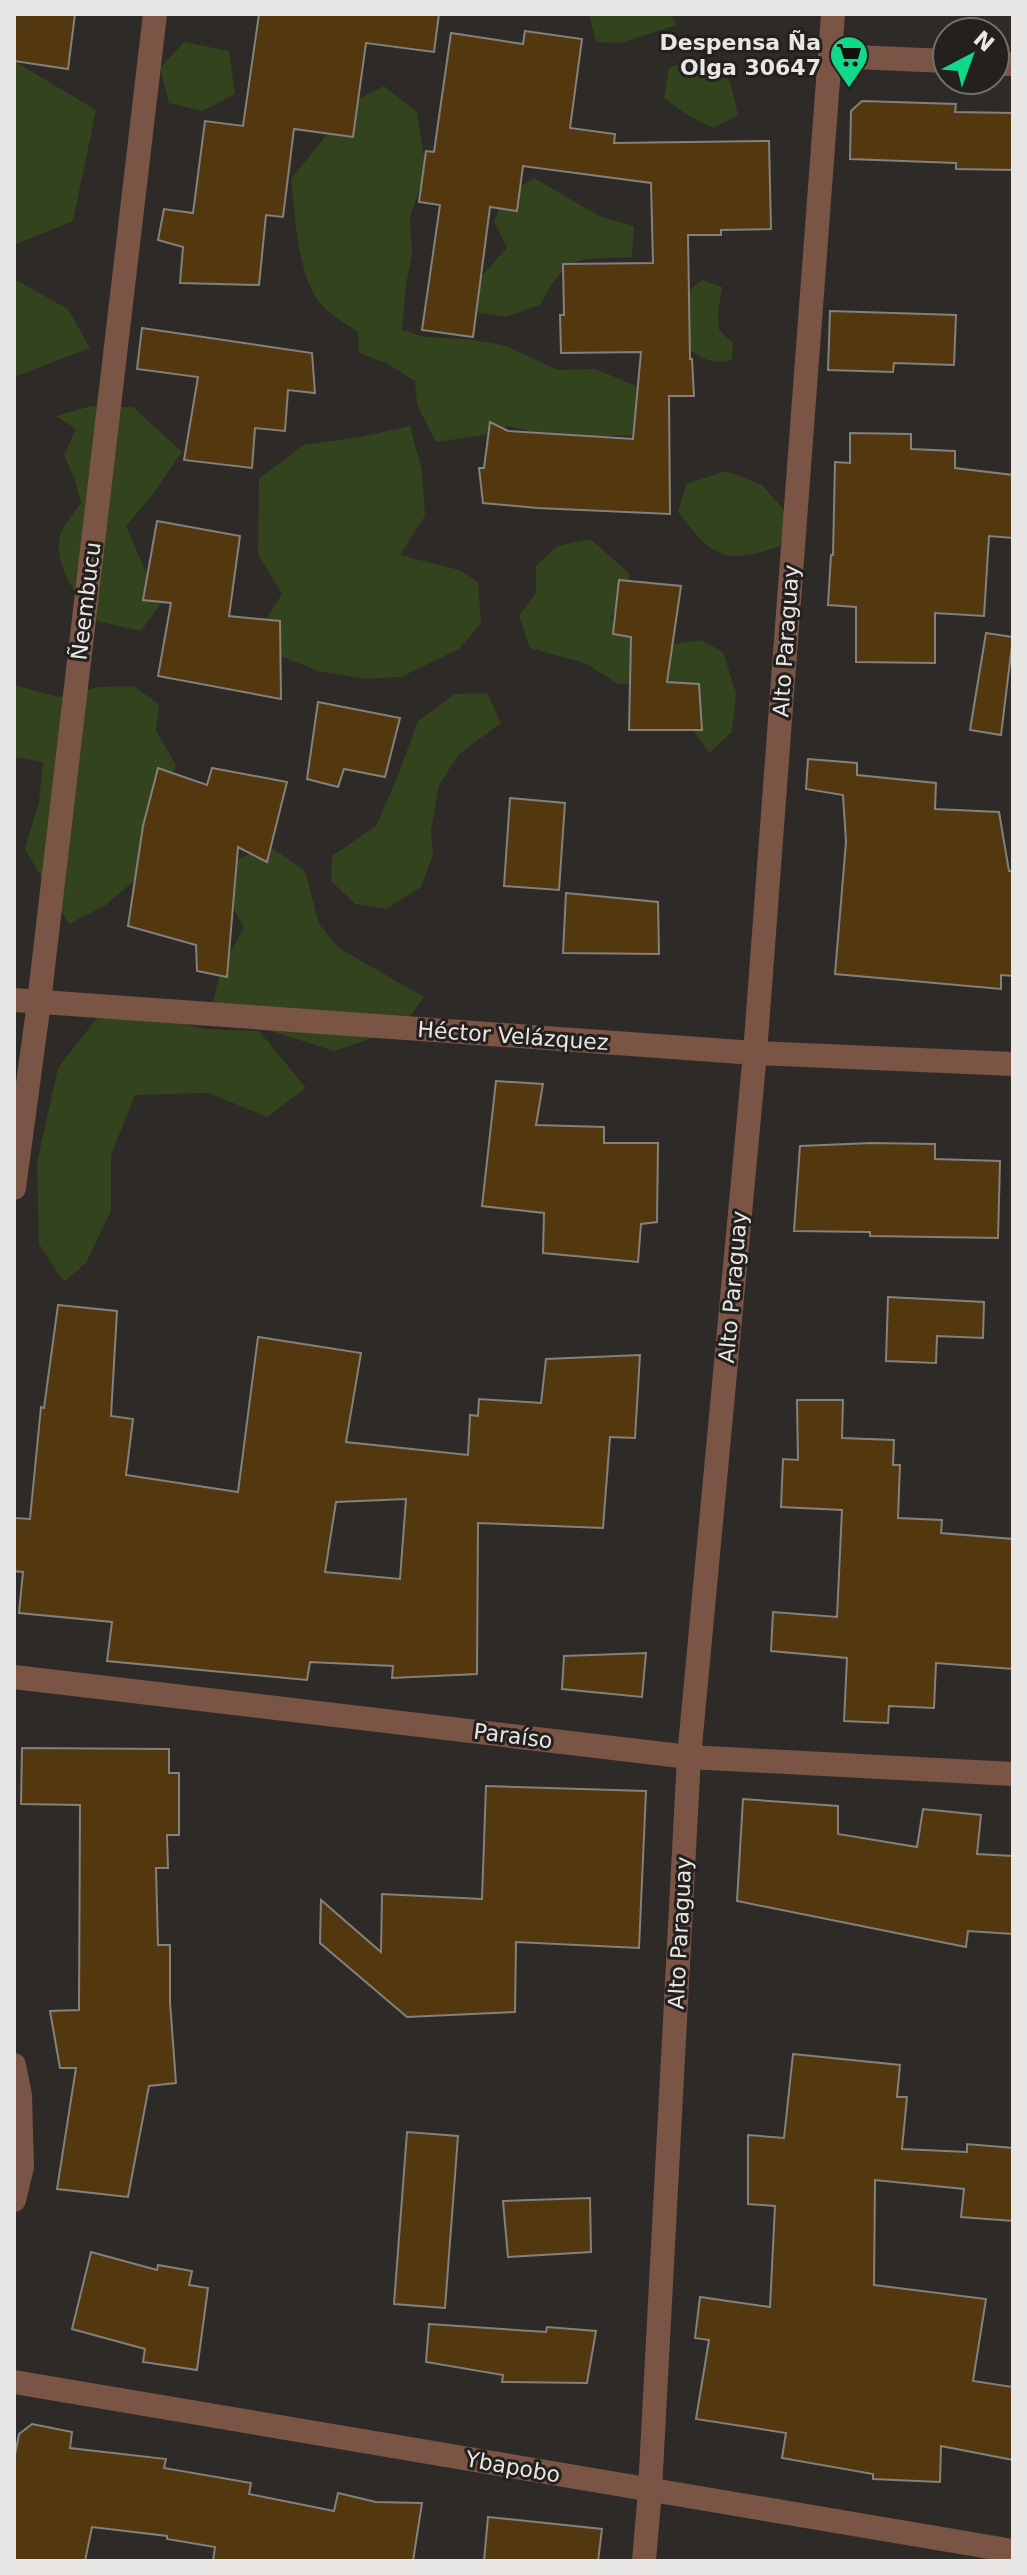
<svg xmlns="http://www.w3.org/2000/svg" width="1027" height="2575" viewBox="0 0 1027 2575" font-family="'DejaVu Sans',sans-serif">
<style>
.green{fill:#32431d}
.building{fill:#53370e;stroke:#83807d;stroke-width:2;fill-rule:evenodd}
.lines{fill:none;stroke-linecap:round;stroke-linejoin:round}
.minor{stroke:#7a5444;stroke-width:24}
.labels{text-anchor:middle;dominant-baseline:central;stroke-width:6;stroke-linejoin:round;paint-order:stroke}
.poi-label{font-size:22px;font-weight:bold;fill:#e9e7e5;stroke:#23201e;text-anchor:end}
.street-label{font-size:22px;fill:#e9e7e5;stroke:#23201e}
</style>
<rect width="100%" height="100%" fill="#2d2a27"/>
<!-- green -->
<g class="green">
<polygon points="589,14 670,14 677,25 620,43 596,42"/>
<polygon points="184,42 229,51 235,94 203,111 169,103 160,68"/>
<polygon points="696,57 730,81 738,115 713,128 687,115 664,98 669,68"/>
<polygon points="14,61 96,110 73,221 14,245"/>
<path d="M384,86l33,26 9,58 -16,47 2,38 -6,29 -4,46 24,7 42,2 38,7 52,24 37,-1 39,16 32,24 -28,26 -78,3 -51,-12 -30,10 -43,6 -19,-37 -2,-24 -29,-18 -27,-10 -1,-21c-14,-10 -35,-21 -43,-36 -18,-31 -20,-82 -24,-117l61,-76z"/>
<path d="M534,178l67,39 33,9 -2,31c-53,3 -64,-6 -91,47l-34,13 -33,-5v-28l33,-36 -13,-27 11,-25z"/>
<polygon points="14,279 68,309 90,348 14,377"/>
<path d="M702,280l20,7 -4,24 1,19 14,13 -1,17c-23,6 -35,-4 -53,-19v-42z"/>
<path d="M91,406l42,1 49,45 -29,42 -27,32 18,42 20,31 -23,32 -44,-10c-18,-24 -44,-52 -37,-86 3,-10 15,-23 21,-32l-6,-23 -11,-25 12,-26 -20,-13z"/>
<polygon points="410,426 422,471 425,516 400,555 459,570 478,582 481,623 459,649 401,677 365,679 318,671 275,654 266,619 282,594 258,554 259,479 303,445 360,437"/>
<path d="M726,471l36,14 27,30 -9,31c-55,20 -68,11 -102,-34l8,-28z"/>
<polygon points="590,539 628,572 632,597 610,617 627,637 673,644 701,640 723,652 736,693 732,732 709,753 691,727 700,702 682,682 618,684 585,663 530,648 519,616 536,593 536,566 557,546"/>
<polygon points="14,685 58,697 98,687 134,686 159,705 156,731 176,765 161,799 144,872 106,905 69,924 25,849 39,802 43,762 14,757"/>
<polygon points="487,693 501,723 459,754 439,785 431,831 433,855 421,887 386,909 355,904 331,881 332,856 376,826 397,778 418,721 455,694"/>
<polygon points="269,846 305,871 319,924 339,948 424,997 402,1028 334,1051 271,1031 213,1001 221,969 244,928 228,899 238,859"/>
<polygon points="106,1006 205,1029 259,1031 306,1088 267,1117 209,1093 135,1095 111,1155 111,1211 86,1263 64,1282 39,1244 37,1162 58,1068"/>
</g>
<!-- building -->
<g class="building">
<polygon points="14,14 75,14 68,69 14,61"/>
<polygon points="259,14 439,14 434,52 366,43 353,137 294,129 283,217 266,215 259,285 180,283 183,247 158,240 164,209 193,213 205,121 243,126"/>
<polygon points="525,31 582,39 570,128 615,134 614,143 769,141 771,229 721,230 721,235 688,235 690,359 692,359 694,396 669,396 670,514 537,508 483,503 479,468 484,468 490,422 508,431 633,439 641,352 561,353 560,315 564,315 563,264 653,263 651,183 523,166 517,211 490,207 473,337 422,330 440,205 419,202 426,151 434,152 451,33 523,44"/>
<polygon points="862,101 956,104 955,112 1013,113 1013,170 956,169 956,163 850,159 851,111"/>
<polygon points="830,311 956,315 954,365 894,363 893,372 828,370"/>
<polygon points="142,328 312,353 315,393 288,390 285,431 255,428 252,468 184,460 198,377 137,369"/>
<polygon points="850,433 911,434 911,449 955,451 955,468 1013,475 1013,538 989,536 984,616 935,613 935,663 856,662 856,607 828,605 831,555 833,555 835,462 850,463"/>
<polygon points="157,521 240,536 229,616 280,621 281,699 158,676 171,603 143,600"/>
<polygon points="619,580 681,586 667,682 699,684 702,730 629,730 631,637 613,634"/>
<polygon points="986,633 1013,637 1001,735 970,730"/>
<polygon points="318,702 400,718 385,777 344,769 338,787 307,779"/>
<polygon points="808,759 857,763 857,775 936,783 935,809 999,812 1009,871 1013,872 1013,976 1001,975 1001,989 835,974 846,842 843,795 806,789"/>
<polygon points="158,768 207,785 212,768 287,782 267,862 238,847 227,977 197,971 196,945 128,926 143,826"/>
<polygon points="510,798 565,803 559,890 504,886"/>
<polygon points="566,893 658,902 659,954 563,953"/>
<polygon points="496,1081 543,1084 536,1125 604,1127 604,1143 658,1143 657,1222 641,1224 638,1262 543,1253 544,1213 482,1206"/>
<polygon points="871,1143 935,1144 935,1159 1000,1161 998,1238 870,1236 870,1232 794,1231 800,1146"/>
<polygon points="888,1297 984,1302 983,1338 937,1336 936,1363 886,1361"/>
<path d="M58,1305l59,6 -6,105 22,3 -7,56 112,17 20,-155 103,16 -15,89 122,13 2,-40 8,1 1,-17 62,4 5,-44 94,-4 -5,83 -25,-1 -7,91 -125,-5 -1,151 -85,4 1,-12 -83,-4 -3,18 -200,-19 5,-39 -93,-9 4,-41 -9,-1v-53l16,1 11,-112 3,1zM406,1499l-6,80 -75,-7 11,-70z"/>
<polygon points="797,1400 843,1400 842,1438 894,1440 893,1465 900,1465 898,1518 942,1520 941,1533 1013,1539 1013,1669 936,1663 934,1708 889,1706 888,1723 844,1721 847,1658 771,1651 773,1612 837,1617 842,1510 781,1507 783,1459 798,1460"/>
<polygon points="646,1653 642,1697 562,1689 564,1656"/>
<polygon points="22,1748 169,1749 169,1773 179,1773 179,1835 167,1835 168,1868 156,1868 158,1945 170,1945 170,2002 176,2083 149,2086 128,2197 57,2189 76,2068 60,2068 50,2011 79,2010 80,1805 21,1804"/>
<polygon points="486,1786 646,1791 639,1948 516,1942 515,2012 407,2017 320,1943 321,1900 381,1952 382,1894 482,1899"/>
<polygon points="743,1799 838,1806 838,1834 917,1847 923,1809 981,1815 977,1854 1013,1856 1013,1934 968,1931 966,1947 737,1901"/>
<polygon points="793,2054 900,2065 897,2097 907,2097 902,2149 967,2152 967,2144 1013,2148 1013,2221 961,2217 964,2189 875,2180 874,2285 986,2299 973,2381 1013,2387 1013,2460 941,2446 940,2482 873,2479 873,2474 782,2458 786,2433 696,2419 709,2340 695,2338 700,2297 770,2307 775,2206 748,2204 748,2135 784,2138"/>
<polygon points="407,2132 458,2136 445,2308 394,2304"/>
<polygon points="590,2198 591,2252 508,2257 503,2201"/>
<polygon points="91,2252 157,2270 158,2265 192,2271 189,2285 208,2288 197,2370 143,2362 145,2349 72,2329"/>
<polygon points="429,2324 546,2332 547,2327 596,2331 587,2383 502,2382 503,2375 426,2362"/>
<polygon points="32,2424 72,2432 70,2448 166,2459 164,2468 251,2483 249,2494 334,2511 338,2493 376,2502 422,2503 413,2561 213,2561 215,2547 167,2539 167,2536 92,2527 85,2561 14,2561 14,2460 19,2434"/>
<polygon points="488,2517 602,2529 598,2561 484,2561"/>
</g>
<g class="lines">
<!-- minor -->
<g class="minor">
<polyline points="831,56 947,61"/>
<polyline points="995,64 1013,64"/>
<polyline points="14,1000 755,1053 1013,1064"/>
<polyline points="14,1188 39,1002 155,14"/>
<polyline points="14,1677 689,1757 1013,1774"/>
<polyline points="14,2065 20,2095 22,2167 14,2200"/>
<polyline points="14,2382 1013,2551"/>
<polyline points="644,2561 650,2490 689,1757 755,1053 833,14"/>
</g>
</g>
<!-- icons -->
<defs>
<g id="supermarket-pin" transform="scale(2)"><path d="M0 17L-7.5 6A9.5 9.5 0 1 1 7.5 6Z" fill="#11d98a" stroke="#23201e"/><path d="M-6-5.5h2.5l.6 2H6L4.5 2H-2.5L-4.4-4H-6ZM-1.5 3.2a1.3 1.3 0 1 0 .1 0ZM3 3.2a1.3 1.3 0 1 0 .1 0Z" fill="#111"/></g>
</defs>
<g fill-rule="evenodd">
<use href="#supermarket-pin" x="849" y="55"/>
</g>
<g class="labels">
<!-- poi labels -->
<g class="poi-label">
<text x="821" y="42">Despensa Ña<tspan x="821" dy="25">Olga 30647</tspan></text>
</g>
<!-- street labels -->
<g class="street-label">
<text transform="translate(86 601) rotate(-83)">Ñeembucu</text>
<text transform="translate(786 641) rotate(-86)">Alto Paraguay</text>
<text transform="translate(513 1036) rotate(4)">Héctor Velázquez</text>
<text transform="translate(733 1287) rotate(-85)">Alto Paraguay</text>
<text transform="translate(513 1736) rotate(7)">Paraíso</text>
<text transform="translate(680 1933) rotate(-87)">Alto Paraguay</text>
<text transform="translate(513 2467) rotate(10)">Ybapobo</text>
</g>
</g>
<!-- border -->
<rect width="1027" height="2575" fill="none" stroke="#e9e7e5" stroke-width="32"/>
<!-- north arrow -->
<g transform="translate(971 56) rotate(41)"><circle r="38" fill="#23201e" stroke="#72706e" stroke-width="2"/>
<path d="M0-6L14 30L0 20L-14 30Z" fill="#11d98a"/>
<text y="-12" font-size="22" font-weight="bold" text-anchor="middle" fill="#e9e7e5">N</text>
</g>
</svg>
